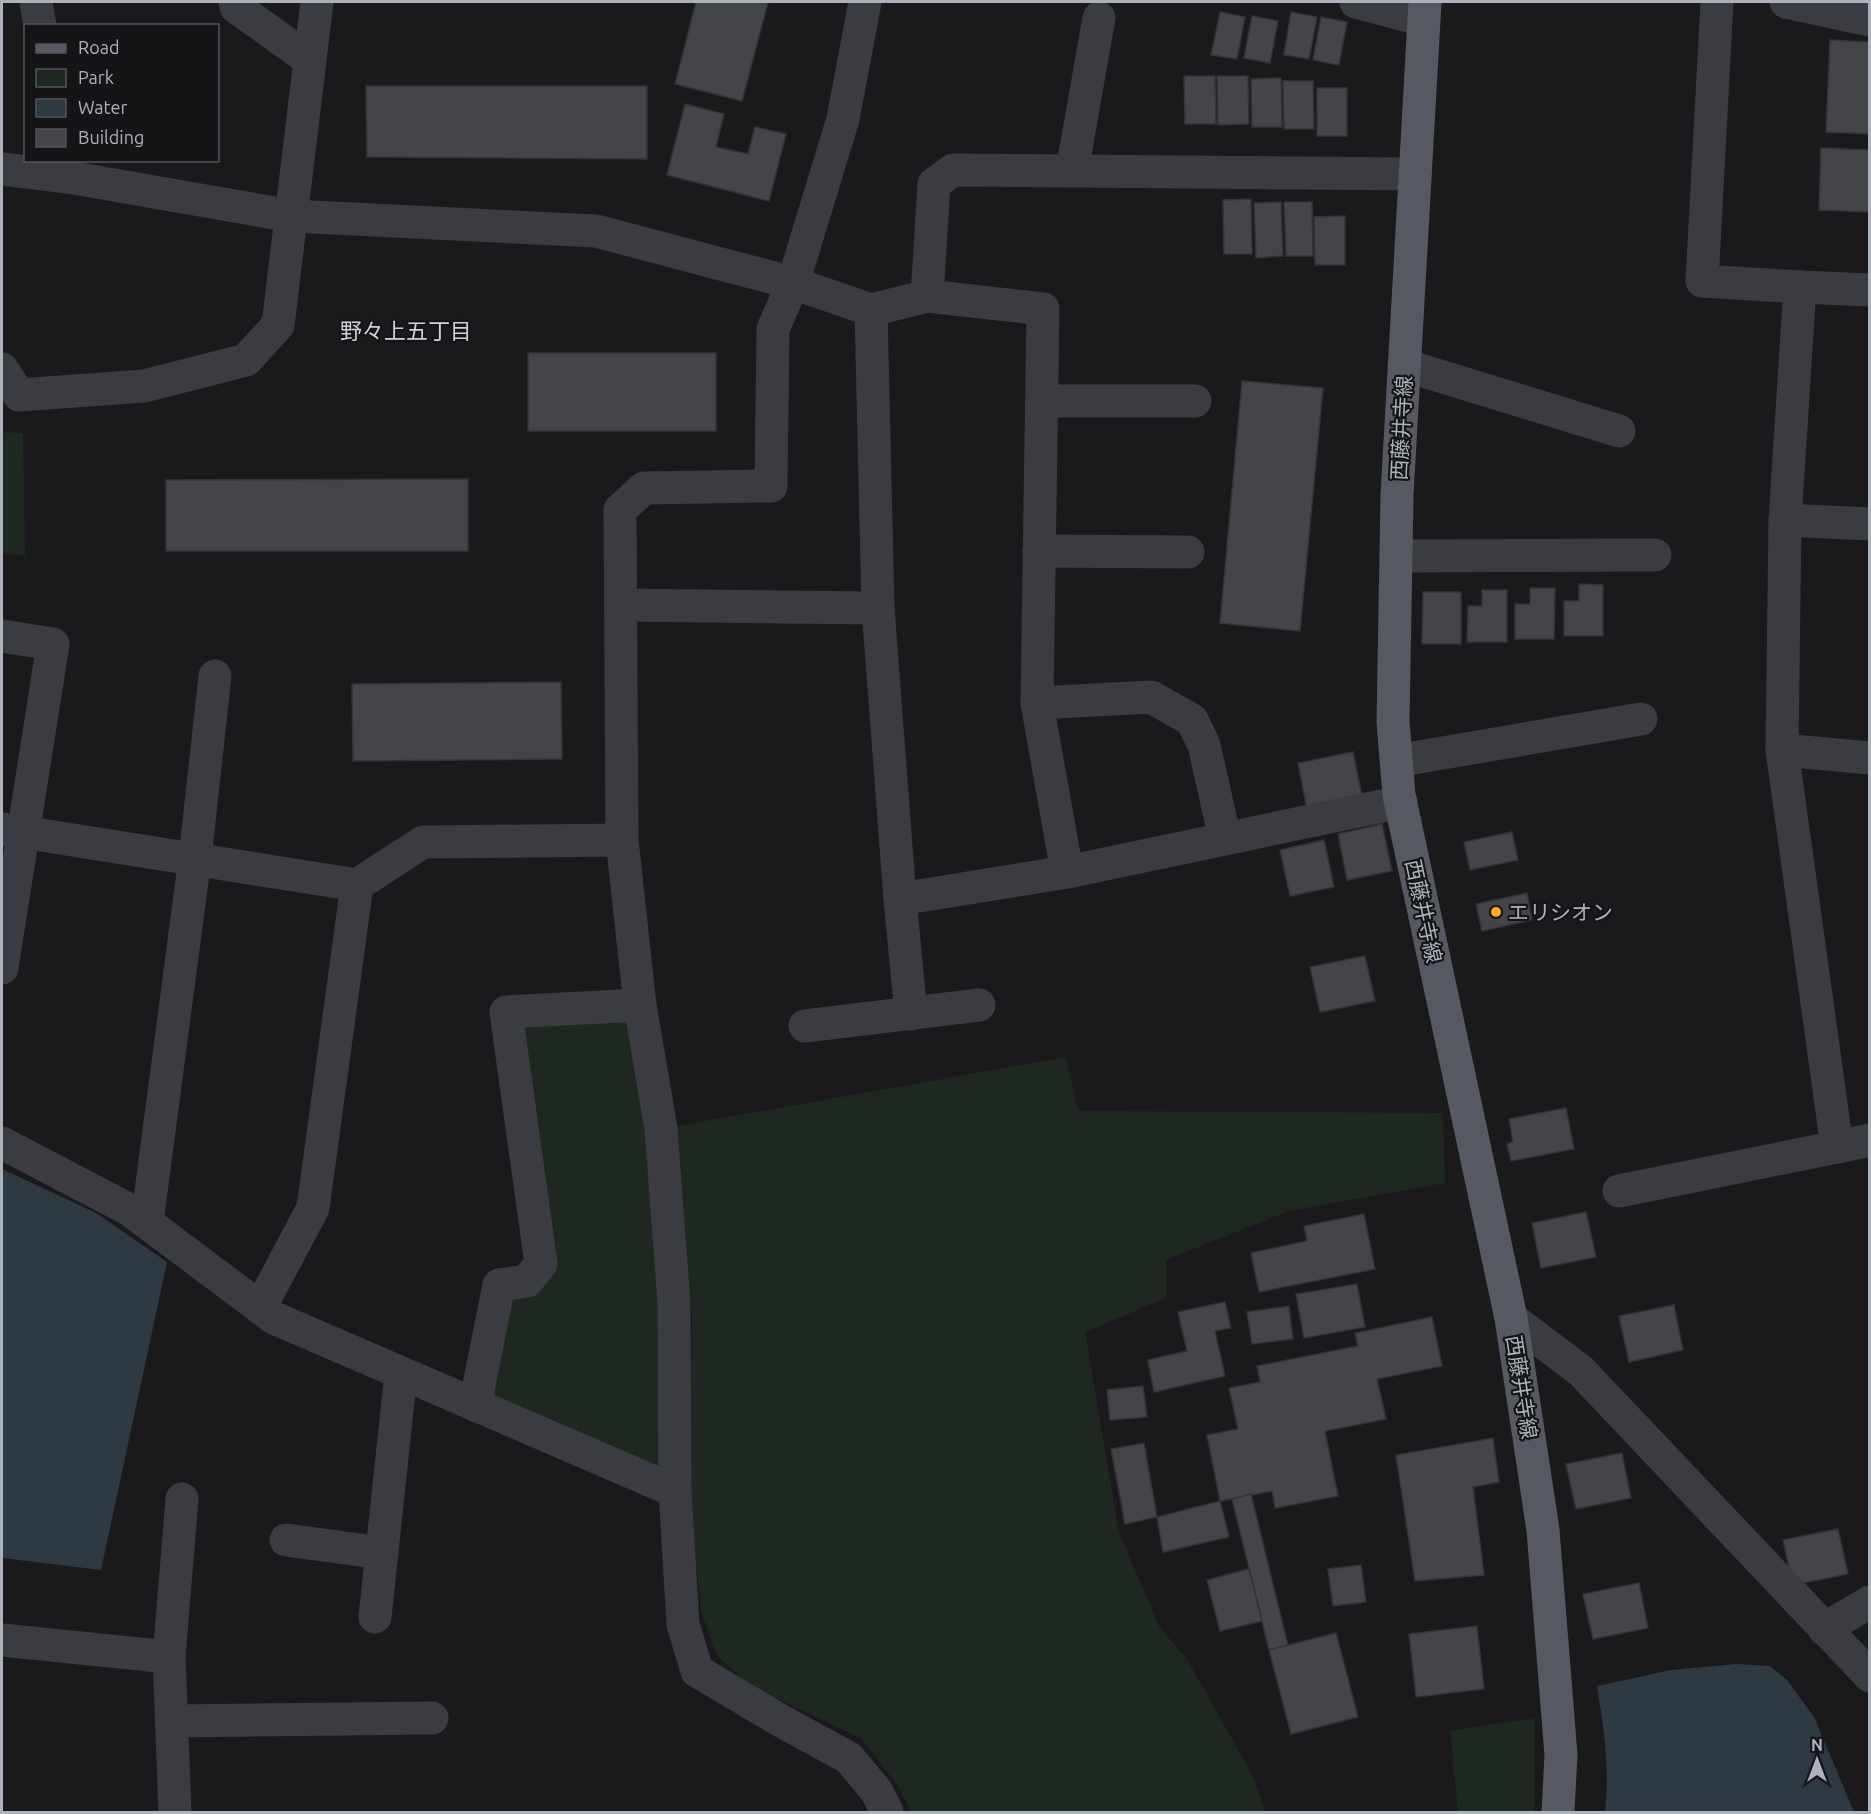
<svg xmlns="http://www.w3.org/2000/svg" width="1871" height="1814" viewBox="0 0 1871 1814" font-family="Ubuntu,'Noto Sans JP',sans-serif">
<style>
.green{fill:#1f2820}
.water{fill:#2e3a41}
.building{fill:#444549;stroke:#343438;stroke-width:1.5}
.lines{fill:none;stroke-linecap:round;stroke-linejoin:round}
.minor{stroke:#3a3c41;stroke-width:33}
.major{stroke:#565961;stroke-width:33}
.poi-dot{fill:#fcac32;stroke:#151517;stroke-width:2}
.labels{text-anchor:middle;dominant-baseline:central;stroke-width:4.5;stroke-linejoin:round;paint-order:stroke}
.street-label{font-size:21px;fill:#acb2bc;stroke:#151517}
.poi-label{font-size:21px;fill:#acb2bc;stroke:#151517;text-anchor:start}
.neighbourhood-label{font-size:22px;fill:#cdd1d8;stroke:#151517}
</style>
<rect width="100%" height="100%" fill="#1a1a1c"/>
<!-- green -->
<g class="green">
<polygon points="2,432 23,433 25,556 2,553"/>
<polygon points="630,1017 651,1137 661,1284 663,1474 488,1397 511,1296 533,1294 519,1022"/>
<polygon points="1066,1057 1078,1111 1443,1113 1445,1183 1289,1211 1166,1260 1166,1298 1085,1332 1119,1533 1160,1628 1187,1659 1254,1778 1265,1812 911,1812 898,1786 862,1739 747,1684 716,1654 701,1611 689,1490 692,1314 677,1126"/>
<polygon points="1534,1718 1534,1812 1458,1812 1450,1731"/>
</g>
<!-- water -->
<g class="water">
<polygon points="2,1169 96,1213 167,1262 101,1570 2,1558"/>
<path d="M1737,1664l33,2 17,14 27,37 40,95h-249c5,-44 -1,-82 -8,-126l74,-16z"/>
</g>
<!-- building -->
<g class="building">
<polygon points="696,2 768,2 742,101 675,84"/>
<polygon points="1220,12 1245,17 1237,59 1211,55"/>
<polygon points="1291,12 1317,17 1309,59 1284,55"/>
<polygon points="1252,16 1278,21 1270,63 1244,58"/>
<polygon points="1321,17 1347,22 1339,65 1313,60"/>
<polygon points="1830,40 1870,42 1870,134 1826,132"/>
<polygon points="1184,76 1215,76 1216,124 1185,124"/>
<polygon points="1217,76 1248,76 1249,124 1218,125"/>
<polygon points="1281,78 1282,127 1252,127 1251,79"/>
<polygon points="1283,81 1313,81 1314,129 1284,129"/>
<polygon points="366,86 647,86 647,159 367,157"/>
<rect x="1317" y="88" width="30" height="48"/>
<polygon points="685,104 724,114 716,147 748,154 755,127 786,134 769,201 667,175"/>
<polygon points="1821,148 1870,150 1870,212 1819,210"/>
<polygon points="1251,199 1252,254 1224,254 1223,200"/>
<polygon points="1281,202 1283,256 1256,258 1254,203"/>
<polygon points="1284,202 1312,202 1313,256 1286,256"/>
<polygon points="1345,216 1345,265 1315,265 1314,217"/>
<rect x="528" y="353" width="188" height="78"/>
<polygon points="1242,381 1323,388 1300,631 1220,623"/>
<polygon points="468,479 468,551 166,551 166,480"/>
<polygon points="1579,584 1603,585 1603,636 1564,636 1564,601 1579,601"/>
<polygon points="1530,588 1555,588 1554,639 1515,639 1515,604 1530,604"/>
<polygon points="1482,590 1507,590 1507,642 1467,642 1468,606 1482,606"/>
<polygon points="1423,592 1461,592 1461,644 1422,644"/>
<polygon points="561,682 562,759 353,761 352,684"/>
<polygon points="1353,752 1362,797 1307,809 1298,763"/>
<polygon points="1382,824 1392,871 1347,880 1338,834"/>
<polygon points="1512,832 1518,860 1470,870 1464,842"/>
<polygon points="1324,840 1334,887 1290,896 1280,850"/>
<polygon points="1527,893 1532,920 1482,931 1476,904"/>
<polygon points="1365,956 1375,1001 1320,1012 1310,967"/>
<polygon points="1566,1108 1574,1149 1511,1161 1507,1144 1513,1142 1509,1119"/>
<polygon points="1586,1212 1596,1257 1541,1268 1532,1223"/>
<polygon points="1364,1214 1375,1269 1259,1292 1251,1253 1307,1241 1304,1226"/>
<polygon points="1357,1284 1365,1327 1304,1338 1296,1294"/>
<polygon points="1225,1302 1231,1328 1215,1331 1225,1376 1154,1392 1148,1360 1187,1351 1178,1312"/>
<polygon points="1674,1305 1683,1350 1629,1362 1619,1316"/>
<polygon points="1289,1306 1293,1339 1252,1344 1247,1312"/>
<polygon points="1432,1317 1442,1366 1377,1379 1386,1419 1325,1431 1338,1496 1275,1508 1272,1491 1220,1501 1207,1435 1238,1429 1229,1388 1260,1382 1257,1366 1358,1346 1355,1333"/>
<polygon points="1143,1386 1147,1417 1110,1420 1107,1390"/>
<polygon points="1493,1438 1499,1482 1473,1487 1484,1575 1415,1581 1396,1455"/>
<polygon points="1144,1443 1157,1517 1125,1524 1111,1449"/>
<polygon points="1622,1453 1631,1498 1576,1509 1566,1464"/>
<polygon points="1251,1494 1288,1646 1269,1650 1232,1499"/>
<polygon points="1220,1501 1229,1537 1163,1552 1157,1517"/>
<polygon points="1838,1529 1848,1574 1793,1585 1783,1540"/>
<polygon points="1361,1565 1366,1602 1333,1606 1328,1569"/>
<polygon points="1249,1569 1262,1621 1220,1631 1207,1580"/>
<polygon points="1639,1583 1648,1628 1593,1639 1583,1594"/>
<polygon points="1477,1626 1484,1689 1416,1697 1409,1634"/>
<polygon points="1336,1633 1358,1717 1291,1734 1269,1650"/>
</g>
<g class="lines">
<!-- minor -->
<g class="minor">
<polyline points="36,2 40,26"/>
<polyline points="235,2 236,7 310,60"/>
<polyline points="865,2 843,119 793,283 773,329 771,486 644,488 620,510 622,840 640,1005 661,1129 674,1302 675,1491 683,1624 697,1671 783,1722 849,1758 877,1792 887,1812"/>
<polyline points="1356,2 1424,20"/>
<polyline points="1717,2 1702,281 1800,287 1785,520 1782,750 1837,1147 1870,1140"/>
<polyline points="1786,2 1870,20"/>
<polyline points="2,169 68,177 292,216 596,231 793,283 871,310 927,296 1043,309 1037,703 1067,872"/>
<polyline points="1072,171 1099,18"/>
<polyline points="1800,287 1870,290"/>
<polyline points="927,296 934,184 953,170 1415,174"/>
<polyline points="871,310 878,608 900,899 911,1014"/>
<polyline points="1404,365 1619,431"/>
<polyline points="2,369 19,395 144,386 246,360 278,325 317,2"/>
<polyline points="1042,401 1195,401"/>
<polyline points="1785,520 1870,524"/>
<polyline points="1039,551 1188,552"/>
<polyline points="1396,556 1655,555"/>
<polyline points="621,605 878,608"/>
<polyline points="2,636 53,644 2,968"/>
<polyline points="1037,703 1151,697 1192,720 1204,745 1225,839"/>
<polyline points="1782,750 1870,758"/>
<polyline points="1396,761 1641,719"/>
<polyline points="3,829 357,885"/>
<polyline points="900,899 1067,872 1401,802"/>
<polyline points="805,1026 979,1005"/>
<polyline points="2,1143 130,1210 274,1318 675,1491"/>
<polyline points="1619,1191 1837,1147"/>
<polyline points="147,1222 195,858 215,676"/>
<polyline points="260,1308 313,1208 357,885 423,842 622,840"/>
<polyline points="1511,1318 1581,1371 1870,1676"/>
<polyline points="475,1405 499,1285 527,1281 541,1264 506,1012 640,1005"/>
<polyline points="286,1540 382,1553"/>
<polyline points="375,1617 401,1373"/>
<polyline points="1824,1629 1870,1602"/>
<polyline points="2,1640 169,1657"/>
<polyline points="172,1721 432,1718"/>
<polyline points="175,1812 169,1657 182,1499"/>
</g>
<!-- major -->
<polyline class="major" points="1425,2 1397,495 1393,722 1399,795 1511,1318 1543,1530 1561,1755 1558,1812"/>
</g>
<!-- markers -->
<circle class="poi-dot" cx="1496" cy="912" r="6"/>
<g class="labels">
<!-- street labels -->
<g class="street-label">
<text transform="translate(1401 428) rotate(-87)">西藤井寺線</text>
<text transform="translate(1424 911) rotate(78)">西藤井寺線</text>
<text transform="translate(1522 1387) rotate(81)">西藤井寺線</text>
</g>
<!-- poi labels -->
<g class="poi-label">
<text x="1508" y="912">エリシオン</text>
</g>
<!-- neighbourhood labels -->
<g class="neighbourhood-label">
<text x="406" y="330">野々上五丁目</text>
</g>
</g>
<!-- border -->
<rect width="1871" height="1814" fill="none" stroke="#acb2bc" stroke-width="6"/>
<!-- legend -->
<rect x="24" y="24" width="195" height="138" fill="#151517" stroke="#515459" stroke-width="1.5"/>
<rect x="36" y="44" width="30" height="9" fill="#565961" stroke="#515459" stroke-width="1.5"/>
<text x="78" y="54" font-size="18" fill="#acb2bc">Road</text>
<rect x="36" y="69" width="30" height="18" fill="#1f2820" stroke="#515459" stroke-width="1.5"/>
<text x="78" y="84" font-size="18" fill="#acb2bc">Park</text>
<rect x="36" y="99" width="30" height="18" fill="#2e3a41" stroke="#515459" stroke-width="1.5"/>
<text x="78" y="114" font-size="18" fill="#acb2bc">Water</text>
<rect x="36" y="129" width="30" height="18" fill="#444549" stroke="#515459" stroke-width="1.5"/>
<text x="78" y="144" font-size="18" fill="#acb2bc">Building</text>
<!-- north arrow -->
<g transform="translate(1817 1760)" stroke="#151517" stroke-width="4.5" paint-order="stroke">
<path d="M0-4.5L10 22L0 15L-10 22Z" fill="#acb2bc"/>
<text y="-9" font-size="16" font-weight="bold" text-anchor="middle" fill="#acb2bc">N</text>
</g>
</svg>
